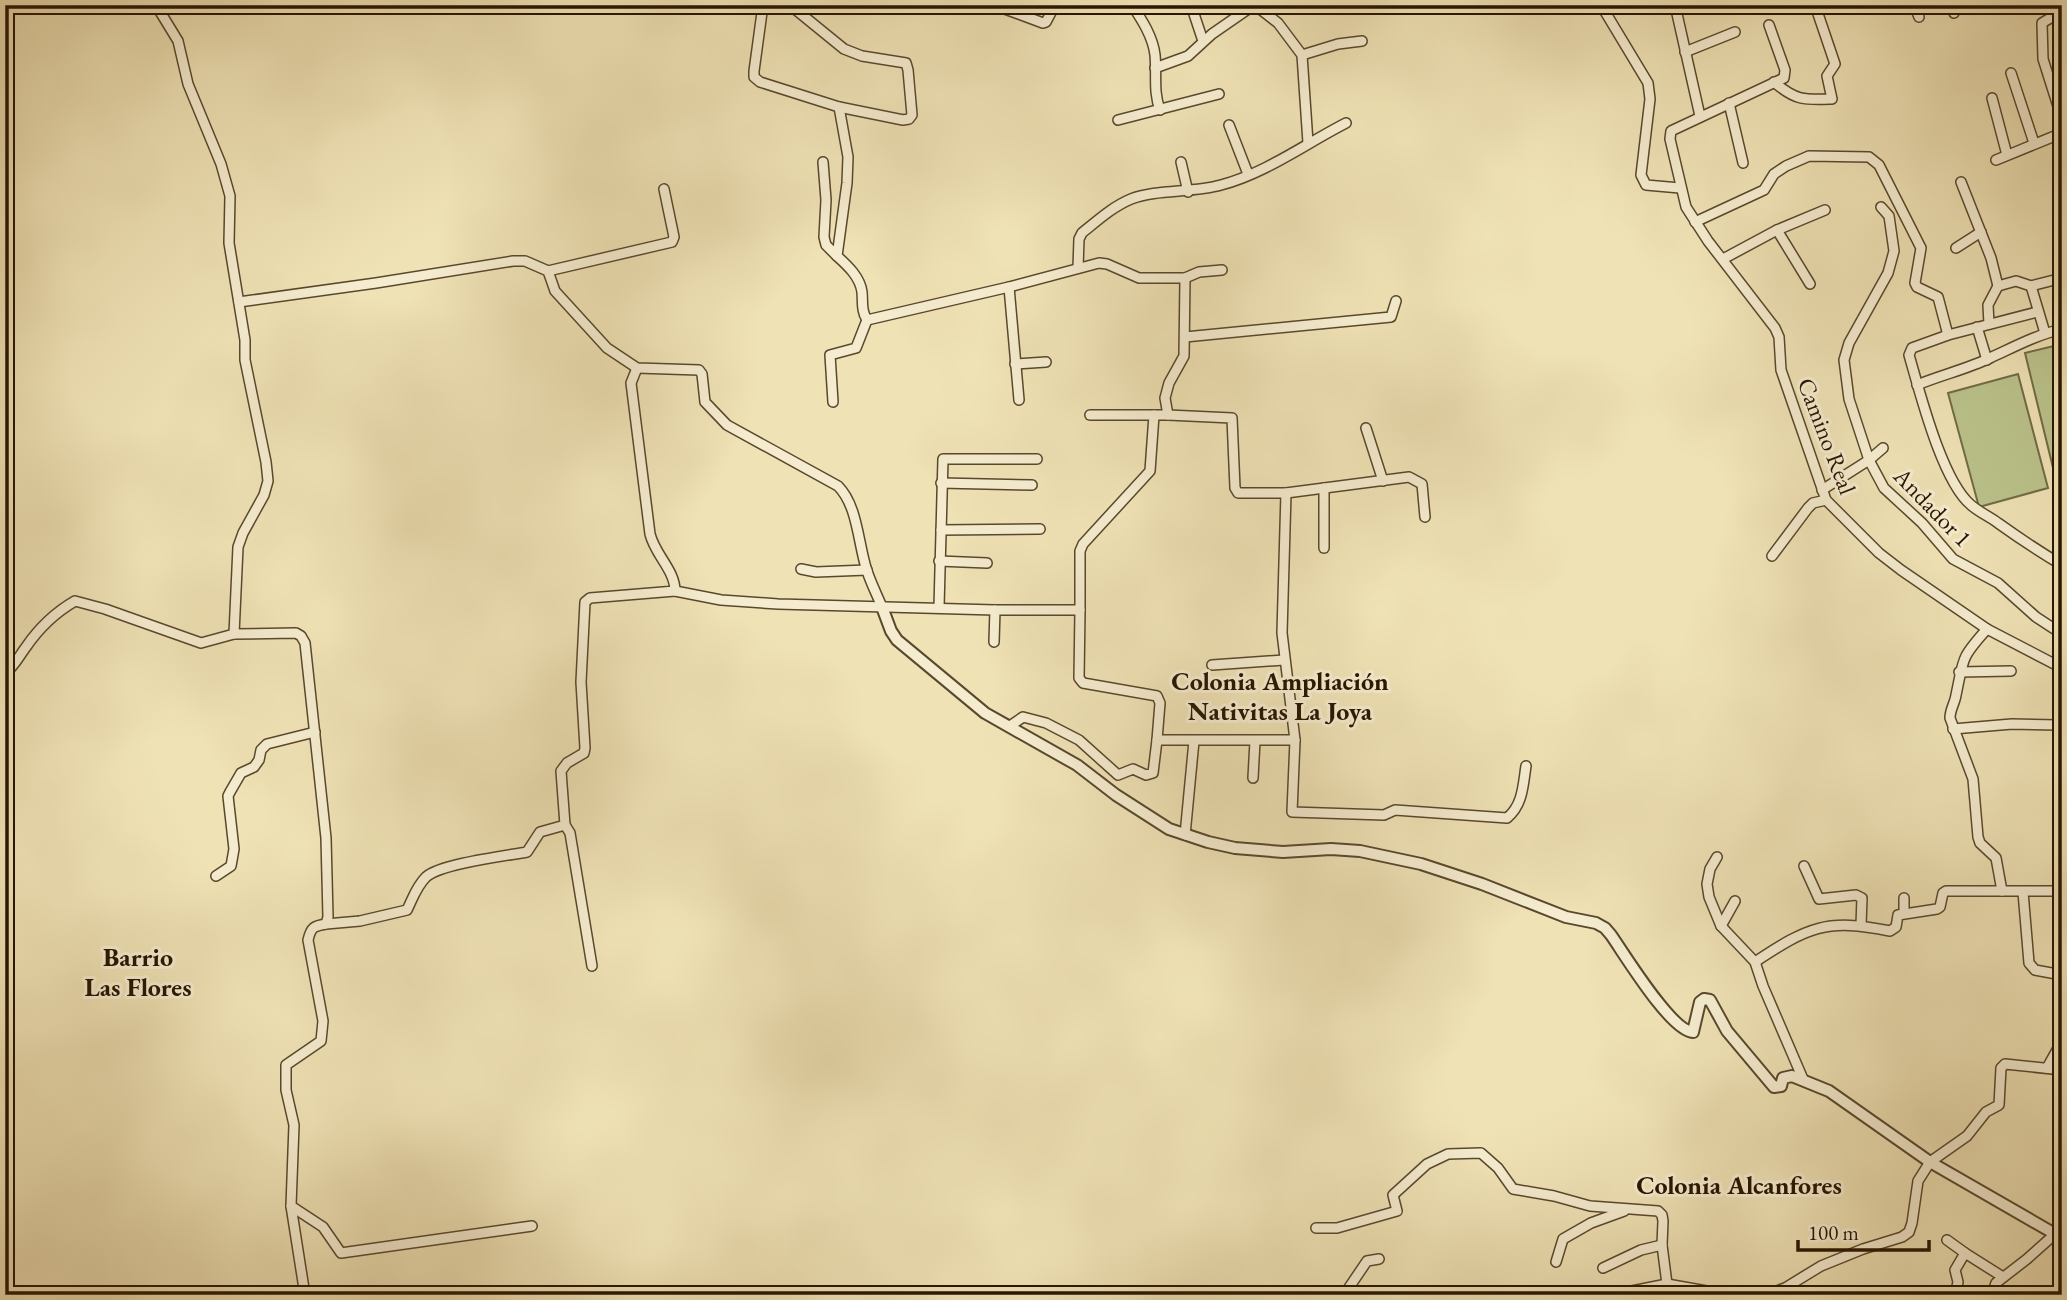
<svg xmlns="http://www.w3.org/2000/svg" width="2067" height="1300" viewBox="0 0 2067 1300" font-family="'EB Garamond',serif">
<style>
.green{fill:#bbc38c;stroke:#716c46;stroke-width:2}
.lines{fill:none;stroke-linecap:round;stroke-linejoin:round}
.minor-casing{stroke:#59482d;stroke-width:12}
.tertiary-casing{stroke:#59482d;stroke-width:14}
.minor{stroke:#f5eccf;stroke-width:9}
.tertiary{stroke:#f5eccf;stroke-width:10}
.labels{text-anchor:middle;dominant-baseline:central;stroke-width:6;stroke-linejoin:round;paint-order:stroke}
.street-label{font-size:24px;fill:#271500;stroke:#f5eccf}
.neighbourhood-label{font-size:26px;font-weight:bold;fill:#271500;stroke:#f5eccf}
</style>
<rect width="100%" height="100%" fill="#efe2b5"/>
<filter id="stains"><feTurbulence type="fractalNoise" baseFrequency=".00286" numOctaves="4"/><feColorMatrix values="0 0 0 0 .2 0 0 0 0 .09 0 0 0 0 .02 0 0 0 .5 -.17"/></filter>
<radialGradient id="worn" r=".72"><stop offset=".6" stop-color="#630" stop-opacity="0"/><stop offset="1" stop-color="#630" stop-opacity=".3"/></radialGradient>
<!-- green -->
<g class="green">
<polygon points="2062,344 2062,474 2055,476 2025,353"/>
<polygon points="2018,374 2048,488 1979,507 1948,393"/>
</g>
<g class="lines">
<!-- minor casing -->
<g class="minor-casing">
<g id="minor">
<polyline points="763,5 754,71 754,77 760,82 839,107 903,120 909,119 912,115 908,70 906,63 862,56 844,49 790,5"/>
<polyline points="1004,5 1005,9 1043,23 1046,22 1055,5"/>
<path d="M1132,5c10,15 21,32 23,50 2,20 -2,36 5,55"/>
<polyline points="1191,5 1203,41"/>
<polyline points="1250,5 1260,9 1278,23 1302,55 1308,143"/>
<polyline points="1601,5 1648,83 1650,99 1641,175 1646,185 1680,188"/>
<polyline points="1675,5 1700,116"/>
<polyline points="1914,5 1919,17"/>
<polyline points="1952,5 1954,13"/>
<polyline points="2062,11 2042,23 2043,59 2062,119"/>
<polyline points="1769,25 1785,70 1784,78 1671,131 1670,139 1686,207 1708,241 1775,328 1779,337 1781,370 1826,500 1879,553 1901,570 1987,629 2062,668"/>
<polyline points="1685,52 1735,32"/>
<polyline points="1302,55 1338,44 1362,41"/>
<polyline points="1155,68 1188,56 1212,34 1251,7"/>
<polyline points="2011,73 2034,143"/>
<path d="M1774,82c22,19 31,18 58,17l-5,-23 8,-12 -20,-59"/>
<polyline points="1992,98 2007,155"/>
<polyline points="1729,103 1743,163"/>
<path d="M839,107l9,50 -1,26 -10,73c11,10 23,21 25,36 1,11 -1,18 5,28l142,-33 90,-24 8,1 32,14h46l-1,78 -15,27 -4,15 3,17 64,3 3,70 3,5h48l-4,140 13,107 -3,72 92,3 11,-5 112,8c16,-13 16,-33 19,-52"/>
<polyline points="1118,120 1219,94"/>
<polyline points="1229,125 1248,174"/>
<polyline points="1996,160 2062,133"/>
<polyline points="823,162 826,200 824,237 826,245 837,256"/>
<polyline points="1181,162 1188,192"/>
<polyline points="1961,182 1991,258 1998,286"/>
<polyline points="1881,207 1889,216 1894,251 1888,273 1849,343 1844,360 1849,399 1869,460 1884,488 1922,523 1953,559 1998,583 2036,617 2062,634"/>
<polyline points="1695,222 1764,190 1774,174 1786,166 1809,156 1869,157 1879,165 1921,248 1915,283 1917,287 1938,297 1948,335"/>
<polyline points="1777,230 1810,284"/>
<polyline points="1956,248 1981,232"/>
<polyline points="1723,259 1777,230 1825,210"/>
<path d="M1078,268l1,-29 3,-6c15,-12 30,-26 49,-34 25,-10 62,-6 90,-14 45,-12 84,-41 125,-62"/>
<polyline points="548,271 672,242 674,237 664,189"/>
<polyline points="1185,278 1199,272 1222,270"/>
<polyline points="1998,286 2016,281 2031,286"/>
<polyline points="2031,286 2045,333"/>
<polyline points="2031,286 2062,278"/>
<polyline points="1009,287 1019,400"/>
<path d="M239,302l137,-19 137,-22h12l23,10 7,20 52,57 30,20 62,2 3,4 3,28 22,23 111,61c20,20 20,58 29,85 4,12 10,24 15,36"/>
<path d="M2037,312l-89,23 -36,13 -3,7c11,38 33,126 62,150 8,7 19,12 27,18 21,15 42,29 64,42"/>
<polyline points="1989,324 1988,305 1998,286"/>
<polyline points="1977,327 1987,360"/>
<polyline points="1185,337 1391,317 1396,301"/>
<polyline points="1015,364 1046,362"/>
<path d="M1917,385c24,-10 50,-16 73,-27 24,-11 46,-23 72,-29"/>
<polyline points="833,402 830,355 856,348 867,320"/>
<polyline points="1090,415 1168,415"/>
<polyline points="1366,428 1383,481"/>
<polyline points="941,483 1032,485"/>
<polyline points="1822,490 1869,460 1883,448"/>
<polyline points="1286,493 1409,477 1422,484 1425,517"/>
<polyline points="941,530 1040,529"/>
<polyline points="1324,548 1324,488"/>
<polyline points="1772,556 1808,508 1813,503 1826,500"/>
<polyline points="939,561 987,563"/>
<polyline points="801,569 816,572 867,570"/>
<polyline points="675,591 721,600 778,604 995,610 1080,610 1079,678 1083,683 1157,696 1160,703 1157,740 1295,740"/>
<polyline points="939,607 943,459 1037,459"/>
<polyline points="1080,610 1080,551 1083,544 1150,471 1154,415"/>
<path d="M1987,629c-27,30 -23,29 -31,66 -1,8 -6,14 -6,23l23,61 5,58 2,6 16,15 6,33h60"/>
<path d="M234,634l62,-1 5,3 4,7 21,195 2,79 -2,7c-12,2 -15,3 -18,16l15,81 -2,20 -35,24v25l8,35 -3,81 32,21 18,26 191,-27"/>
<polyline points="994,642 995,610"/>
<polyline points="1212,665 1284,660"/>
<polyline points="1959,672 2011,671"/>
<path d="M5,673c10,-7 14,-17 21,-26 13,-19 30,-35 49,-46l30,8 96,34 33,-9 4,-87 5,-14 21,-38 4,-14 -2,-19 -21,-102v-20l-16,-97 1,-47 -9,-32 -33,-80 -10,-43 -22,-36"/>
<polyline points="1010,726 1023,717 1046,723 1079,740 1118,775 1133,769 1146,775 1153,773 1157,740"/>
<polyline points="1953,729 2012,724 2058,725"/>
<polyline points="1253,778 1255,741"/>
<polyline points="565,825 570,833 592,966"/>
<polyline points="1185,835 1194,741"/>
<polyline points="1717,857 1710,869 1707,884 1709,897 1721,926 1755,962 1763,986 1803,1079"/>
<polyline points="1804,866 1819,899 1856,895 1862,898 1861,925"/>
<polyline points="216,876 231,866 234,849 228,796 230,792 241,773 254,767 259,760 261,750 267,744 315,732"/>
<polyline points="2023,892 2029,963 2035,970 2062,975"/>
<polyline points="1904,913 1904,898"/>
<path d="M326,924l34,-3 47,-11c6,-12 9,-23 19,-33 14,-13 79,-21 101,-25l13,-20 25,-7 -4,-54 6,-8 17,-10 1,-5 -4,-66 4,-80 5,-4 85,-7c0,-21 -20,-36 -25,-57l-19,-151 6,-15"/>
<polyline points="1721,926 1735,901"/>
<path d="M1755,962c53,-35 71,-44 135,-31l6,-4 2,-12 39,-6 3,-2 3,-14 3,-2h56"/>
<polyline points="2047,1068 2062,1041"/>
<polyline points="291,1206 305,1295"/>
<polyline points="1316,1228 1337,1228 1397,1211 1393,1195 1427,1164 1448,1154 1481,1153 1498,1168 1513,1189 1554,1196 1590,1206 1658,1211 1662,1215 1663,1221 1662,1245 1667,1284"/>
<polyline points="1947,1240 1965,1253 1955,1270 1958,1282 1955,1295"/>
<polyline points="1965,1253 2003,1277"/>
<polyline points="1556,1262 1563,1239 1591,1223 1624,1211"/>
<polyline points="1603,1268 1641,1250 1662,1245"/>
<polyline points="1632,1291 1667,1284 1729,1295"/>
<polyline points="1344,1295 1367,1261 1379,1259"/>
<polyline points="1765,1295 1785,1288 1821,1266 1863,1249 1902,1237 1909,1232 1912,1223 1918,1181 1930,1162 1967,1136 1986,1112 1999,1105 2001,1068 2005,1064 2062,1070"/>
<polyline points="1992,1295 1996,1283 2027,1259 2055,1234"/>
</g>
</g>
<!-- tertiary casing -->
<g class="tertiary-casing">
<path id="tertiary" d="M882,607l9,24 6,9 88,73 92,52 39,30 53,34 39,13 27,6 48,4 48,-3 29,2 61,13 61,20 84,33 30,6 9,5 6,7c14,20 60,96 82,97l7,-30 4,-3 6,1 17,31 47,56 7,-1 2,-8 9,-2 37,15 101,71 132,76"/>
</g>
<!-- minor -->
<use href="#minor" class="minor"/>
<!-- tertiary -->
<use href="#tertiary" class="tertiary"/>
</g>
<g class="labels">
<!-- street labels -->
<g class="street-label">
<text transform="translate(1827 436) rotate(69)">Camino Real</text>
<text transform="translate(1933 507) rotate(46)">Andador 1</text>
</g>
<!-- neighbourhood labels -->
<g class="neighbourhood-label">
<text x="1280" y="681">Colonia Ampliación<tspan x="1280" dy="30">Nativitas La Joya</tspan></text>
<text x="138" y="957">Barrio<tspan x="138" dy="30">Las Flores</tspan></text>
<text x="1739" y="1185">Colonia Alcanfores</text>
</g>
</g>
<!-- margin -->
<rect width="2067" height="1300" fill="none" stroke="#efe2b5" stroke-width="28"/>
<rect x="7" y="7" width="2053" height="1286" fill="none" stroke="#271500" stroke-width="3.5"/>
<rect x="14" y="14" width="2039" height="1272" fill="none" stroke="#271500" stroke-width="2"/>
<!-- scale -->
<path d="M1798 1240v10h131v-10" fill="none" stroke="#271500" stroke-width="3.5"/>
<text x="1808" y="1240" font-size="21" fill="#271500" stroke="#f5eccf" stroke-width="5" paint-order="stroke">100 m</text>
<rect width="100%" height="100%" filter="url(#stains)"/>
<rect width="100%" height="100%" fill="url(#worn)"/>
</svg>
